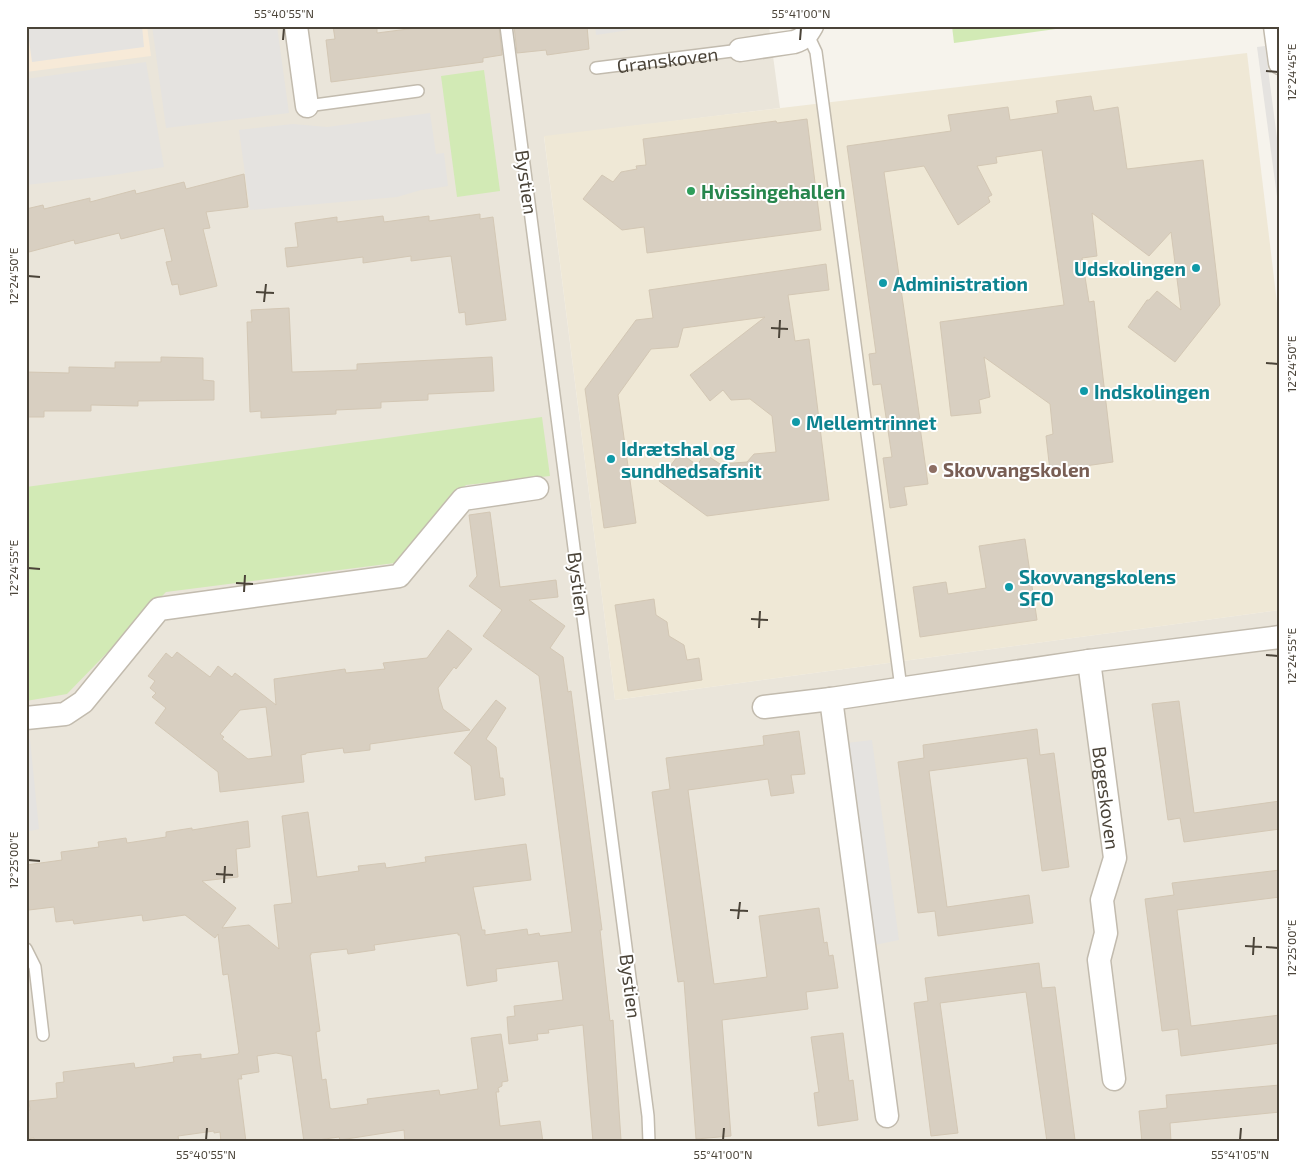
<svg xmlns="http://www.w3.org/2000/svg" width="1306" height="1168" viewBox="0 0 1306 1168" font-family="'Exo 2',sans-serif">
<style>
.residential{fill:#eae5da}
.commercial{fill:#f7ead8}
.education{fill:#efe8d6}
.green{fill:#d2eab5}
.parking{fill:#e5e3e0}
.building{fill:#d8cfc1;stroke:#d3c7b4;fill-rule:evenodd}
.lines{fill:none;stroke-linecap:round;stroke-linejoin:round}
.service-casing{stroke:#c2bbae;stroke-width:14}
.minor-casing{stroke:#c2bbae;stroke-width:25}
.service{stroke:#fff;stroke-width:11}
.minor{stroke:#fff;stroke-width:22}
.ticks{fill:none;stroke:#4b4439;stroke-width:2}
.leisure-dot{fill:#2e9e5b;stroke:#fff;stroke-width:2}
.culture-dot{fill:#0f9aa8;stroke:#fff;stroke-width:2}
.education-dot{fill:#8d6e63;stroke:#fff;stroke-width:2}
.labels{text-anchor:middle;dominant-baseline:central;stroke-width:4;stroke-linejoin:round;paint-order:stroke}
.street-label{font-size:19px;fill:#4b4439;stroke:#fff}
.leisure-label{font-size:19px;font-weight:bold;fill:#27864d;stroke:#fff;text-anchor:start}
.culture-label{font-size:19px;font-weight:bold;fill:#0d838f;stroke:#fff;text-anchor:start}
.education-label{font-size:19px;font-weight:bold;fill:#785e54;stroke:#fff;text-anchor:start}
.neatline{fill:none;stroke:#4b4439;stroke-width:2}
.ticks-label{font-size:12px;text-anchor:middle;fill:#4b4439}
</style>
<rect width="100%" height="100%" fill="#f6f3ec"/>
<!-- residential -->
<polygon class="residential" points="26,26 769,26 780,108 544,137 615,700 1280,610 1280,1142 26,1142"/>
<!-- commercial -->
<polygon class="commercial" points="26,26 147,26 151,56 26,72"/>
<!-- education -->
<polygon class="education" points="1247,53 1280,328 1280,610 615,700 544,136"/>
<!-- green -->
<g class="green">
<polygon points="952,26 1062,26 1063,28 954,43"/>
<polygon points="484,70 500,191 457,197 441,76"/>
<polygon points="542,417 550,476 466,485 395,563 166,592 67,694 26,701 26,487"/>
</g>
<!-- parking -->
<g class="parking">
<polygon points="27,26 142,26 144,47 32,62"/>
<polygon points="152,26 277,26 289,113 166,128"/>
<polygon points="595,26 656,26 596,35"/>
<polygon points="1265,46 1280,161 1280,219 1257,47"/>
<polygon points="146,62 164,167 107,176 26,185 26,79"/>
<polygon points="430,113 436,154 444,153 448,186 421,190 397,197 250,210 239,130 293,124 327,127"/>
<polygon points="26,739 30,739 39,829 26,832"/>
<polygon points="872,740 899,940 865,947 838,744"/>
</g>
<!-- building -->
<g class="building">
<polygon points="333,26 377,26 377,33 431,26 499,26 502,55 483,58 483,62 331,82 326,40 335,39"/>
<polygon points="514,26 587,26 589,49 547,55 546,50 517,53"/>
<polygon points="1091,96 1094,111 1118,107 1127,169 1203,160 1220,305 1175,362 1128,327 1147,300 1149,300 1157,291 1181,310 1171,232 1149,256 1092,213 1097,256 1082,258 1089,302 1094,301 1113,462 1050,471 1046,436 1053,434 1050,404 984,357 990,397 979,400 981,413 951,416 940,322 1064,305 1042,150 996,157 997,163 977,166 992,195 988,197 990,202 958,225 924,166 884,172 920,420 919,420 928,484 904,487 907,505 890,508 883,458 892,457 881,384 873,385 869,354 876,353 847,146 951,131 948,115 1008,107 1010,120 1058,113 1056,101"/>
<polygon points="807,119 821,230 647,253 644,227 622,230 583,199 602,175 613,182 621,172 637,169 636,166 646,165 643,139 776,121 777,123"/>
<polygon points="244,174 248,207 206,212 210,228 203,229 217,286 180,295 178,284 172,285 166,262 172,261 164,228 121,239 119,233 75,244 74,240 29,252 26,240 26,209 43,205 44,209 90,198 90,202 135,190 136,194 184,182 186,189"/>
<polygon points="480,214 480,219 493,217 506,320 466,325 465,312 459,313 451,256 411,261 411,256 363,263 363,257 287,267 285,248 298,247 295,223 337,217 337,222 383,216 384,222 429,216 429,221"/>
<polygon points="826,264 829,290 788,295 795,341 809,339 829,500 707,516 659,481 680,453 697,465 705,454 720,464 747,462 754,454 776,452 772,416 750,399 731,400 723,390 710,401 690,375 765,317 683,328 678,347 651,349 618,395 636,523 604,528 585,389 636,320 653,318 649,290"/>
<polygon points="289,308 292,372 357,370 357,364 492,357 494,391 428,394 428,400 381,402 381,408 336,410 336,414 261,418 261,411 250,412 247,322 252,322 251,310"/>
<polygon points="161,357 203,358 203,380 214,381 214,400 138,401 138,406 91,405 91,411 44,411 44,417 26,417 26,372 69,373 69,367 115,368 115,362 161,362"/>
<polygon points="490,512 500,587 556,580 558,597 529,600 565,626 550,648 563,657 568,692 571,691 602,930 600,930 610,1021 613,1020 621,1140 618,1140 618,1142 593,1142 583,1025 548,1030 549,1033 537,1034 538,1040 509,1044 507,1017 515,1016 514,1006 563,1000 558,961 496,969 497,981 467,986 460,935 458,935 458,933 374,945 375,950 348,954 347,949 311,953 311,955 310,955 320,1031 316,1032 322,1080 326,1079 330,1108 332,1109 368,1104 367,1099 439,1090 440,1095 478,1089 471,1038 501,1034 508,1081 502,1082 502,1086 498,1088 499,1092 496,1092 500,1126 540,1121 543,1142 405,1142 404,1130 340,1140 339,1137 304,1142 292,1056 276,1053 257,1056 259,1072 241,1075 242,1079 238,1079 246,1142 221,1142 220,1132 214,1133 214,1131 178,1136 179,1142 34,1142 34,1138 26,1139 26,1110 30,1110 29,1101 57,1098 56,1083 64,1082 63,1072 134,1063 135,1068 174,1062 173,1057 201,1054 201,1059 238,1054 239,1052 228,974 223,975 218,934 215,938 185,915 143,921 142,915 74,924 73,920 56,922 54,907 29,910 28,902 26,902 26,865 62,860 61,852 99,847 98,842 126,838 127,843 166,837 166,832 192,828 192,830 248,821 250,847 236,849 238,877 202,881 236,908 222,928 249,925 279,949 274,905 292,903 282,816 308,812 317,877 359,871 358,866 385,863 386,868 426,862 425,857 526,844 531,880 473,887 482,930 485,930 485,935 527,929 528,935 539,933 540,936 572,932 539,676 483,636 502,610 469,586 477,576 469,515"/>
<polygon points="1025,539 1037,620 920,637 913,587 946,582 948,594 986,588 979,546"/>
<polygon points="654,599 656,615 667,622 669,636 684,645 687,660 699,658 702,680 628,691 615,605"/>
<path d="M448,630l24,19 -16,20 -2,-2 -16,21 2,11 3,10 27,21 -100,14v6l-26,3 -1,-5 -37,5v1l-5,1 3,27 -84,10 -2,-20 -63,-49 11,-15 -14,-11 4,-4 -6,-5 5,-7 -7,-5 18,-23 6,5 5,-6 33,25 8,-11 14,11 3,-4 41,32 -2,-26 71,-10 1,4 39,-4 -2,-6 44,-5zM266,707l6,49 -24,3 -26,-20 2,-2 -4,-3 20,-24z"/>
<polygon points="496,700 506,708 486,739 496,747 500,778 503,778 505,795 475,800 471,766 454,753"/>
<polygon points="1179,701 1194,813 1280,801 1280,829 1184,842 1180,818 1168,820 1152,704"/>
<polygon points="1037,729 1040,755 1054,753 1069,867 1042,871 1027,758 929,771 947,907 1029,895 1033,923 938,936 935,911 918,913 898,762 924,758 923,745"/>
<polygon points="799,731 805,774 791,775 794,793 771,796 768,779 688,790 714,984 767,977 759,916 819,908 824,943 827,942 829,956 833,955 838,988 806,992 808,1009 722,1020 731,1136 696,1139 684,981 678,982 652,792 670,789 666,758 764,745 763,736"/>
<polygon points="1280,870 1280,897 1177,910 1191,1026 1280,1015 1280,1043 1181,1056 1178,1029 1162,1031 1145,899 1174,895 1172,883"/>
<polygon points="1039,963 1042,988 1055,987 1075,1140 1047,1142 1026,992 940,1003 958,1133 931,1136 914,1003 928,1001 925,978"/>
<polygon points="843,1033 849,1081 853,1080 858,1120 818,1126 814,1093 819,1092 811,1037"/>
<polygon points="1280,1085 1280,1112 1170,1123 1171,1142 1142,1142 1139,1111 1167,1108 1166,1095"/>
</g>
<g class="lines">
<!-- service casing -->
<g class="service-casing">
<g id="service">
<polyline points="506,26 648,1116 649,1142"/>
<polyline points="808,35 816,52 901,688"/>
<path id="s1" d="M596,68l144,-18"/>
<polyline points="307,106 418,91"/>
<polyline points="26,949 35,967 43,1035"/>
</g>
</g>
<!-- minor casing -->
<g class="minor-casing">
<g id="minor">
<polyline points="296,26 307,106"/>
<polyline points="1275,26 1280,63"/>
<path d="M740,50l54,-8c10,-3 13,-7 18,-16"/>
<path id="s2" d="M1089,661l26,197 -13,42 4,33 -7,27 15,119"/>
<polyline points="831,699 887,1116"/>
<polyline points="764,707 831,699 1089,661 1280,637"/>
<polyline points="26,718 65,714 83,702 159,609 399,576 463,499 537,488"/>
</g>
</g>
<!-- service -->
<use href="#service" class="service"/>
<!-- minor -->
<use href="#minor" class="minor"/>
</g>
<!-- ticks -->
<path class="ticks" d="M283,40l1,-12M800,40l1,-12M1266,71l12,1M28,276l12,1M256,292l18,1M264,302l2,-18M771,328l17,1M779,338l1,-18M1266,363l12,1M28,568l12,1M236,583l17,1M244,592l1,-17M751,619l17,1M759,628l1,-17M1266,655l12,1M28,860l12,1M216,874l17,1M224,883l1,-17M730,910l18,1M738,919l2,-17M1245,946l17,1M1266,947l12,1M1253,955l1,-18M206,1140l1,-12M723,1140l1,-12M1240,1140l1,-12"/>
<!-- markers -->
<circle class="leisure-dot" cx="691" cy="191" r="5"/>
<g class="culture-dot">
<circle cx="1196" cy="268" r="5"/>
<circle cx="883" cy="283" r="5"/>
<circle cx="1084" cy="391" r="5"/>
<circle cx="796" cy="422" r="5"/>
<circle cx="611" cy="459" r="5"/>
<circle cx="1009" cy="587" r="5"/>
</g>
<circle class="education-dot" cx="933" cy="469" r="5"/>
<g class="labels">
<!-- street labels -->
<g class="street-label">
<text stroke="none"><textPath href="#s1" startOffset="72">Granskoven</textPath></text>
<text transform="translate(527 182) rotate(82)">Bystien</text>
<text transform="translate(579 584) rotate(83)">Bystien</text>
<text stroke="none"><textPath href="#s2" startOffset="138">Bøgeskoven</textPath></text>
<text transform="translate(631 986) rotate(83)">Bystien</text>
</g>
<!-- leisure labels -->
<g class="leisure-label">
<text x="701" y="191">Hvissingehallen</text>
</g>
<!-- culture labels -->
<g class="culture-label">
<text x="1186" y="268" text-anchor="end">Udskolingen</text>
<text x="893" y="283">Administration</text>
<text x="1094" y="391">Indskolingen</text>
<text x="806" y="422">Mellemtrinnet</text>
<text x="621" y="448">Idrætshal og<tspan x="621" dy="22">sundhedsafsnit</tspan></text>
<text x="1019" y="576">Skovvangskolens<tspan x="1019" dy="22">SFO</tspan></text>
</g>
<!-- education labels -->
<g class="education-label">
<text x="943" y="469">Skovvangskolen</text>
</g>
</g>
<!-- border -->
<rect width="1306" height="1168" fill="none" stroke="#ffffff" stroke-width="55"/>
<rect x="28" y="28" width="1250" height="1112" class="neatline"/>
<g class="ticks-label">
<text x="284" y="18">55°40'55"N</text>
<text x="801" y="18">55°41'00"N</text>
<text transform="translate(1292 72) rotate(-90)" y="4">12°24'45"E</text>
<text transform="translate(14 276) rotate(-90)" y="4">12°24'50"E</text>
<text transform="translate(1292 364) rotate(-90)" y="4">12°24'50"E</text>
<text transform="translate(14 568) rotate(-90)" y="4">12°24'55"E</text>
<text transform="translate(1292 656) rotate(-90)" y="4">12°24'55"E</text>
<text transform="translate(14 860) rotate(-90)" y="4">12°25'00"E</text>
<text transform="translate(1292 948) rotate(-90)" y="4">12°25'00"E</text>
<text x="206" y="1159">55°40'55"N</text>
<text x="723" y="1159">55°41'00"N</text>
<text x="1240" y="1159">55°41'05"N</text>
</g>
</svg>
